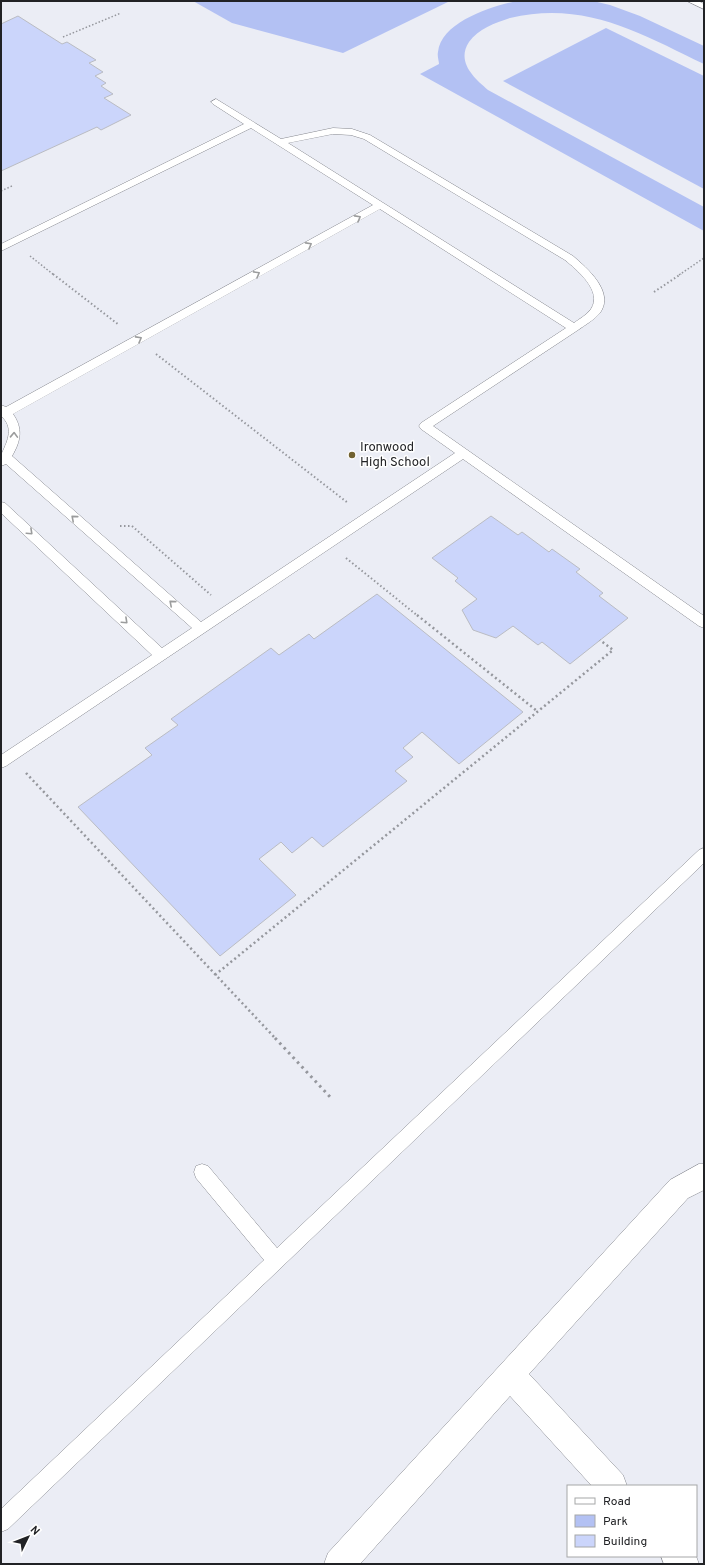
<svg xmlns="http://www.w3.org/2000/svg" width="705" height="1565" viewBox="0 0 705 1565" font-family="Overpass,sans-serif">
<style>
.green{fill:#b3c1f3}
.building{fill:#cbd5fb;stroke:#babcc3}
.lines{fill:none;stroke-linecap:round;stroke-linejoin:round}
.lane-casing{stroke:#86888f;stroke-width:1}
.street-casing{stroke:#86888f;stroke-width:1}
.path-far3{stroke:#95979d;stroke-width:1.5;stroke-dasharray:1.5 2;stroke-linecap:butt}
.path-far2{stroke:#95979d;stroke-width:2;stroke-dasharray:1.5 2.5;stroke-linecap:butt}
.path-far1{stroke:#95979d;stroke-width:2.5;stroke-dasharray:2 3;stroke-linecap:butt}
.path{stroke:#95979d;stroke-width:3;stroke-dasharray:2.5 4;stroke-linecap:butt}
.lane{fill:#fff;fill-rule:evenodd}
.street{fill:#fff;fill-rule:evenodd}
.oneway{stroke:#9b9c9d}
.poi-dot{fill:#726230;stroke:#fff;stroke-width:1.5}
.labels{text-anchor:middle;dominant-baseline:central;stroke-width:3;stroke-linejoin:round;paint-order:stroke}
.poi-label{font-size:13px;fill:#212225;stroke:#fff;text-anchor:start}
</style>
<rect width="100%" height="100%" fill="#ebedf5"/>
<!-- green -->
<g class="green">
<polygon points="193,1 450,1 343,53 232,23"/>
<path d="M517,1h76l17,4 30,11 64,30v18c-64,-31 -120,-64 -194,-46 -15,5 -32,11 -41,24 -13,20 5,36 19,48l216,117v24l-284,-157 19,-10c0,-3 -2,-8 -1,-12 3,-30 54,-46 79,-51z"/>
<polygon points="606,28 704,76 704,189 503,81"/>
</g>
<!-- building -->
<g class="building">
<polygon points="18,16 62,44 67,42 96,60 89,63 103,72 95,76 106,83 101,86 113,94 104,98 131,115 101,130 97,127 1,171 1,24"/>
<polygon points="491,516 518,535 522,532 549,552 552,549 580,569 576,572 603,593 599,596 628,618 570,664 542,642 538,645 513,626 496,638 473,630 462,610 477,599 455,581 458,578 432,558"/>
<polygon points="377,594 523,712 459,764 422,732 403,748 413,757 395,771 407,781 323,847 312,837 292,853 281,842 259,859 296,895 220,956 78,807 152,755 145,748 178,725 171,719 271,648 279,655 309,634 314,639"/>
</g>
<g class="lines">
<!-- lane casing -->
<g class="lane-casing">
<g id="lane">
<polygon points="687,1 698,1 704,4 704,9"/>
<path d="M216,99l65,40 52,-11 19,1 18,6 203,121c14,12 42,36 27,57 -6,7 -15,12 -22,17l-145,96 271,190v12l-5,-2 -236,-167 -457,307 -5,2v-13l151,-100 -151,-142v-11l4,1 157,145 30,-20 -186,-164 -5,2c0,-4 -1,-9 1,-13 6,-13 12,-26 -1,-37v-11l5,2 367,-202 -122,-77 -250,123v-7l243,-120 -31,-20 -2,-2zM333,134l18,1 13,4 201,121c12,10 38,31 26,49 -4,6 -12,10 -17,14l-286,-180zM380,209l186,119 -145,95 -2,3 2,3 34,24 -254,169 -189,-166c9,-15 11,-28 1,-42z"/>
<polygon points="704,848 704,863 8,1529 1,1532 1,1509 264,1260 196,1178 194,1172 196,1166 202,1164 208,1166 277,1248 699,850"/>
</g>
</g>
<!-- street casing -->
<g class="street-casing">
<g id="street">
<polygon points="699,1164 704,1164 704,1190 688,1198 529,1374 623,1475 627,1486 592,1486 510,1396 360,1564 324,1564 328,1553 670,1180"/>
<polygon points="661,1556 696,1556 699,1564 664,1564"/>
</g>
</g>
<!-- path-far3 -->
<g class="path-far3">
<polyline points="63,37 121,13"/>
<polyline points="1,191 12,186"/>
<polyline points="30,256 54,275"/>
<polyline points="679,275 704,258"/>
</g>
<!-- path-far2 -->
<g class="path-far2">
<polyline points="53,274 119,325"/>
<polyline points="654,292 681,274"/>
<polyline points="156,354 348,503"/>
<polyline points="120,526 132,526 211,595"/>
<polyline points="346,558 418,616"/>
</g>
<!-- path-far1 -->
<g class="path-far1">
<polyline points="417,615 537,711"/>
<polyline points="26,773 276,1039"/>
<polyline points="215,975 613,650 600,640"/>
</g>
<!-- path -->
<polyline class="path" points="275,1038 331,1098"/>
<!-- lane -->
<use href="#lane" class="lane"/>
<!-- street -->
<use href="#street" class="street"/>
</g>
<!-- one-way arrows -->
<defs><path id="oneway-chevron" d="M-2-3.5L2.5 0L-2 3.5" fill="none" stroke-width="1.6" stroke-linecap="round" stroke-linejoin="round"/></defs>
<g class="oneway">
<use href="#oneway-chevron" transform="translate(358 218) rotate(-29)"/>
<use href="#oneway-chevron" transform="translate(309 245) rotate(-29)"/>
<use href="#oneway-chevron" transform="translate(257 274) rotate(-29)"/>
<use href="#oneway-chevron" transform="translate(139 339) rotate(-29)"/>
<use href="#oneway-chevron" transform="translate(14 435) rotate(-88)"/>
<use href="#oneway-chevron" transform="translate(74 518) rotate(-139)"/>
<use href="#oneway-chevron" transform="translate(30 532) rotate(43)"/>
<use href="#oneway-chevron" transform="translate(172 603) rotate(-139)"/>
<use href="#oneway-chevron" transform="translate(125 621) rotate(43)"/>
</g>
<!-- markers -->
<circle class="poi-dot" cx="352" cy="455" r="4"/>
<g class="labels">
<!-- poi labels -->
<g class="poi-label">
<text x="360" y="448">Ironwood<tspan x="360" dy="15">High School</tspan></text>
</g>
</g>
<!-- border -->
<rect width="705" height="1565" fill="none" stroke="#212225" stroke-width="4"/>
<!-- legend -->
<rect x="567" y="1485" width="130" height="72" fill="#ffffff" stroke="#a6a7a8"/>
<rect x="575" y="1498" width="20" height="6" fill="#ffffff" stroke="#a6a7a8"/>
<text x="603" y="1505" font-size="12" fill="#212225">Road</text>
<rect x="575" y="1515" width="20" height="12" fill="#b3c1f3" stroke="#a6a7a8"/>
<text x="603" y="1525" font-size="12" fill="#212225">Park</text>
<rect x="575" y="1535" width="20" height="12" fill="#cbd5fb" stroke="#a6a7a8"/>
<text x="603" y="1545" font-size="12" fill="#212225">Building</text>
<!-- north arrow -->
<g transform="translate(28 1537) rotate(47)" stroke="#ffffff" stroke-width="3" paint-order="stroke">
<path d="M0-3L7 15L0 10L-7 15Z" fill="#212225"/>
<text y="-6" font-size="11" font-weight="bold" text-anchor="middle" fill="#212225">N</text>
</g>
</svg>
